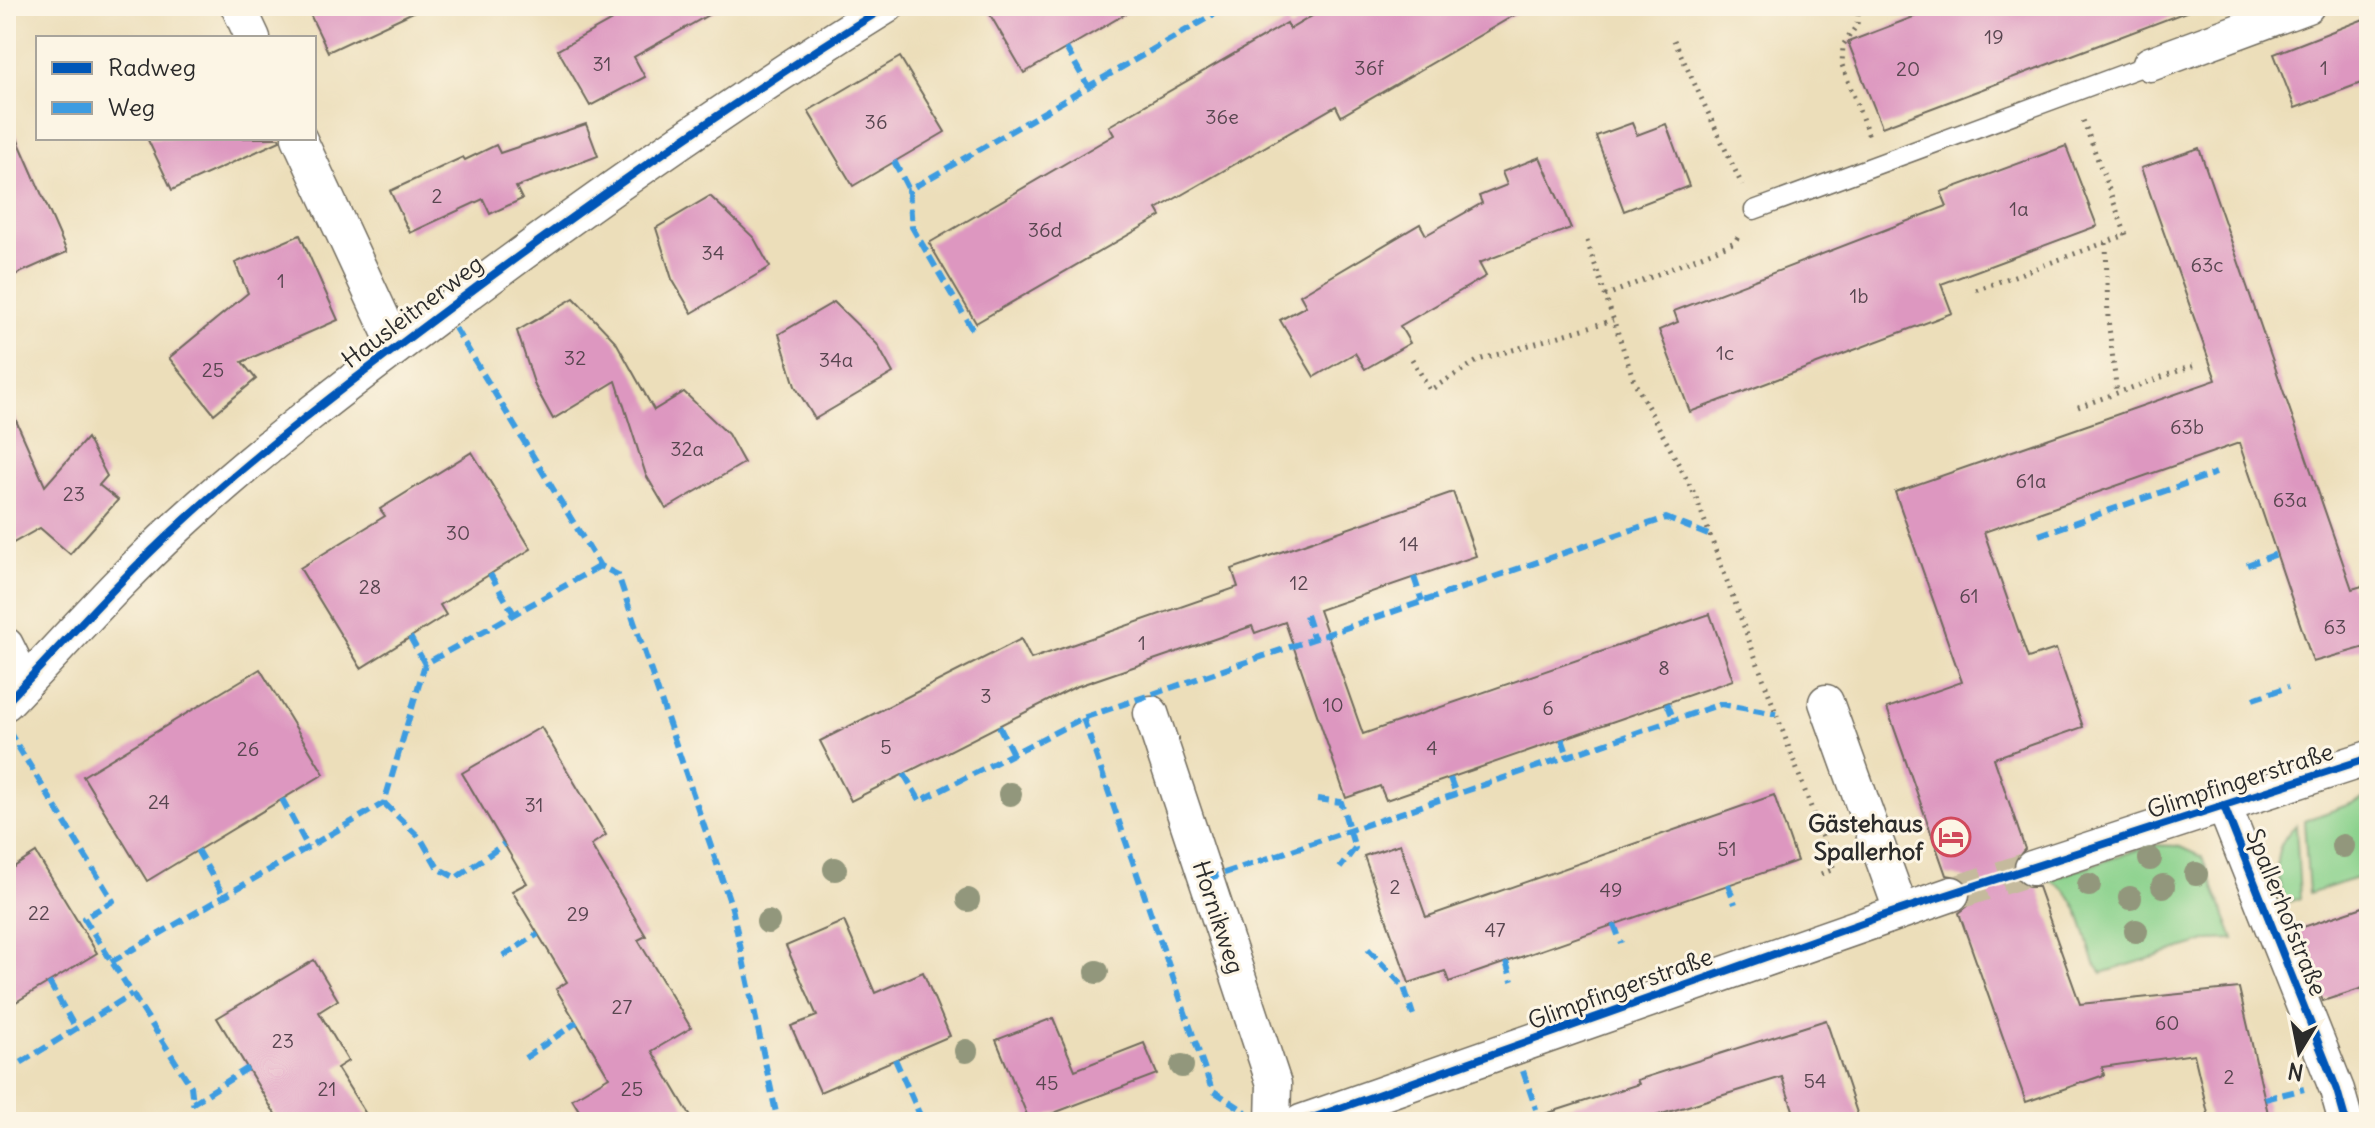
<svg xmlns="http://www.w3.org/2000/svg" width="2375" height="1128" viewBox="0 0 2375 1128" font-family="Delius,sans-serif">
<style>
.green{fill:#8bd28d;stroke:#5b7e5c;stroke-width:2}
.building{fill:#dd97c0}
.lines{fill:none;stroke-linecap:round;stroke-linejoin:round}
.minor-tunnel{stroke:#c5ba9d;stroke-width:34;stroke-dasharray:34 17;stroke-linecap:butt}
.service-casing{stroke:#6f6a5d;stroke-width:21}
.minor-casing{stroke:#6f6a5d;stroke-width:37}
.path{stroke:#6f6a5d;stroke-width:5;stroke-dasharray:2 6;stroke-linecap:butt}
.service{stroke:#fff;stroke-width:18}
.minor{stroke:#fff;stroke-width:34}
.quiet{stroke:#3d9ce1;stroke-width:6;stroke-dasharray:12 6;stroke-linecap:butt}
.cycleway-casing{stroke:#fcf5e5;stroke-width:13}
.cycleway{stroke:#0057b8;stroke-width:8}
.tree{fill:#92977b}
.labels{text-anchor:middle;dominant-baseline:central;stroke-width:6;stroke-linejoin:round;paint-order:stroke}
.number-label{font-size:20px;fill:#584650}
.street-label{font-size:24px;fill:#2b2b2b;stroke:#fcf5e5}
.poi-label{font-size:24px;font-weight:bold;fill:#2b2b2b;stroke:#fcf5e5;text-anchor:end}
</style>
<rect width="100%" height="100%" fill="#fcf5e5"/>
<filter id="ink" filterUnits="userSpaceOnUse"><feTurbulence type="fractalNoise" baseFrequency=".0125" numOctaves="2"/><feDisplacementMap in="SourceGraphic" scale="16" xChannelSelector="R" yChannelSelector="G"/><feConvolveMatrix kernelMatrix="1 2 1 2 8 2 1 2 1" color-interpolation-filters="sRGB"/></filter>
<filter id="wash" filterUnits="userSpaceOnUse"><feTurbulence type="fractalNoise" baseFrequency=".006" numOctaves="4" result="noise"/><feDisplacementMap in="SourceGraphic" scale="32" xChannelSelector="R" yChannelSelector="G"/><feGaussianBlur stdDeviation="1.8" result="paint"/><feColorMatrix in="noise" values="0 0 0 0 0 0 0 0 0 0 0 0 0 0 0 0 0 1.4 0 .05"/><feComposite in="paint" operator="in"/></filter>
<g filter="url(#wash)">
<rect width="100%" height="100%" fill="#ecdeba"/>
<!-- green -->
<g class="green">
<polygon points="2369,797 2369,874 2309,894 2304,821"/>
<path d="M2296,825l4,73 -15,5c-10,-31 -15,-54 11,-78z"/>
<path d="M2152,845l26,1 24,11 32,82 -24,1 -108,33 -7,-9c-10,-27 -16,-77 -48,-84z"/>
</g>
<g id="blocks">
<!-- building -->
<g class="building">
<polygon points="306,6 426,6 328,52"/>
<polygon points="637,6 724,6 634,57 645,77 590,106 558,50"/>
<polygon points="985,6 1139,6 1024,73"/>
<polygon points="1329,6 1530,6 1341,116 1336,106 1157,209 1161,216 976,323 929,243 1114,135 1109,126 1287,23 1290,29"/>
<polygon points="1942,6 2193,6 2194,9 1882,127 1848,42"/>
<polygon points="2369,17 2369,80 2295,108 2274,54"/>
<polygon points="900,57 945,132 853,186 808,111"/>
<polygon points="6,113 67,252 6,279"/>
<polygon points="1632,123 1637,135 1666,124 1689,186 1624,211 1596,136"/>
<polygon points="586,124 598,156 516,187 522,199 490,214 483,199 410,233 390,191 463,157 465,160 496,145 500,153"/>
<polygon points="147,138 279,138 280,141 172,190"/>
<polygon points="2066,146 2097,226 1941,284 1952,313 1690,412 1659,330 1678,322 1674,311 1947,206 1941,192"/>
<polygon points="2199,148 2352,589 2369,584 2369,646 2313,662 2239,443 1984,532 2028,658 2056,649 2083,727 1994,758 2025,849 2013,863 2013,875 2027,887 2038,887 2080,1004 2239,988 2270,1122 2210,1122 2194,1054 2102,1067 2104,1075 2026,1102 1959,913 1968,906 1971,888 1964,878 1946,875 1887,708 1962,682 1895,492 2216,380 2141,168"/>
<polygon points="1540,157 1571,228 1479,263 1486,276 1400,326 1410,343 1365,369 1355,353 1314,377 1280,320 1306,306 1300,295 1420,224 1426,235 1482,203 1479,196 1507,185 1502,172"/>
<polygon points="710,196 754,238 770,267 692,313 672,279 656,228"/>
<polygon points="300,235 338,320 242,362 256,379 214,414 169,358 248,293 235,263"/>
<polygon points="574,298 616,342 654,410 684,392 728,434 744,463 666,509 646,475 616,381 553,419 535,386 517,331"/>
<polygon points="834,302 877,344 893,373 815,419 795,386 779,334"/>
<polygon points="6,398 45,486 87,438 107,476 99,485 118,500 70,554 40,528 6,547"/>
<polygon points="472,452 531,549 440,605 446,615 361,668 300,568 385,516 380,509"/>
<polygon points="1453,492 1476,556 1319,610 1363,734 1710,614 1733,680 1386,800 1380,786 1346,798 1285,622 1255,633 1252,626 1075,687 851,801 820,741 1021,639 1031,659 1238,587 1232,569"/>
<polygon points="260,669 324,774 147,881 83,776"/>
<polygon points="541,727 606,835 591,845 646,936 638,940 691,1028 652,1051 694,1122 586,1122 572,1099 609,1077 556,989 567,982 512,891 527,883 462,773"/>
<polygon points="1774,795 1797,861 1449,982 1445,971 1409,983 1364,856 1400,844 1426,917"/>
<polygon points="36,853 97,953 6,1008 6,872"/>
<polygon points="2369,905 2369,986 2323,1001 2297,929"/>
<polygon points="844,921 875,993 923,972 950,1036 820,1092 791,1026 817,1016 786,946"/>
<polygon points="314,960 338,1000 319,1012 348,1061 337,1068 371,1122 280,1122 217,1018"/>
<polygon points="1053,1018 1075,1070 1144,1043 1157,1074 1030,1122 996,1040"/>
<polygon points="1826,1020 1860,1122 1797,1122 1782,1077 1636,1122 1543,1122 1542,1115 1639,1084 1637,1080"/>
</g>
</g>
</g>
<g filter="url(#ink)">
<use href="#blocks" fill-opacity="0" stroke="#6f6a5d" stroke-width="2"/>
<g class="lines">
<!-- minor-tunnel -->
<polyline class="minor-tunnel" points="1952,894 2032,868"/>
<!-- service casing -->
<g class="service-casing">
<polyline id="service" points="1754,210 2150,64"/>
</g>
<!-- minor casing -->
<g class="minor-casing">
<g id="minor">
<polyline points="238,6 253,38"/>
<polyline points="2150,64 2307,6"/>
<polyline points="299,138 396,347"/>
<polyline points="6,645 25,683"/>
<polyline points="1826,702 1901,910"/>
<path d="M6,703c57,-59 112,-122 173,-178 81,-75 171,-143 259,-209 146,-110 294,-214 449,-310"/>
<polyline points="1151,713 1274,1084 1273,1122"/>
<polyline points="2224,806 2337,1090 2346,1122"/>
<polyline points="2032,868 2369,758"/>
<polyline points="1301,1122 1952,894"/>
</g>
</g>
<!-- path -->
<g class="path">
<polyline points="1859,6 1857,25 1843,45 1842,65 1870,139"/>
<polyline points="1674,40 1742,185"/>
<polyline points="1587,241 1634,381 1695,495 1834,869 1818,875"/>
<polyline points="2106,243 2108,319 2117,393"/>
<polyline points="1976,290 2126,235 2083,120"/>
<polyline points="1605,296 1735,242 1740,233"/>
<polyline points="1412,359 1430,390 1479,360 1613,320"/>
<polyline points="2078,407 2198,364"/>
</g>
<!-- service -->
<use href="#service" class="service"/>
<!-- minor -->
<use href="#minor" class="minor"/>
<!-- quiet -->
<g class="quiet">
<polyline points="1066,48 1088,86"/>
<polyline points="894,161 909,190"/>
<polyline points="455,328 600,566 618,575 732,908 778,1122"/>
<polyline points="972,329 912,227 909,190 1228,6"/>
<polyline points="2039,535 2216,473"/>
<polyline points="2247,565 2277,554"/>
<polyline points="490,574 514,614"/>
<polyline points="1414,577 1422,601"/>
<polyline points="1306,615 1314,639"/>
<polyline points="410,637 425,664"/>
<polyline points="2253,699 2288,687"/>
<polyline points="1667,703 1674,720"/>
<polyline points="1083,718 1212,1090 1246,1112"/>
<polyline points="999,726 1013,754"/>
<polyline points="8,730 113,901 84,918 191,1086 193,1103 248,1068"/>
<polyline points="1562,739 1568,756"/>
<polyline points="904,774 920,801 1083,718 1666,518 1711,536"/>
<polyline points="1450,778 1456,794"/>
<polyline points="282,799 308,847"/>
<polyline points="1317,799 1341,802 1355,848 1340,868"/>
<polyline points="384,803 421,839 438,868 456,878 504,844"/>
<polyline points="197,850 224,896"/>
<polyline points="1207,879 1721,704 1776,714"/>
<polyline points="1728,884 1735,904"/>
<polyline points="1614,924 1621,943"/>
<polyline points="1368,949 1404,987 1413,1015"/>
<polyline points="503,956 538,934"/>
<polyline points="111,962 384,803 425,664 600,566"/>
<polyline points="1506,962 1512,981"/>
<polyline points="49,982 76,1029"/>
<polyline points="525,1058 577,1022"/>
<polyline points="895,1059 923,1122"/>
<polyline points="1523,1071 1536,1109"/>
<polyline points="6,1072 132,994"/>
<polyline points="2265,1099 2304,1089"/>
</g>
<!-- cycleway casing -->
<g class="cycleway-casing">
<g id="cycleway">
<path d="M6,703c57,-59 112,-122 173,-178 81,-75 171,-143 259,-209 146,-110 294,-214 449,-310"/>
<polyline points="2224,806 2337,1090 2346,1122"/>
<polyline points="1301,1122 1876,918 2369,758"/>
</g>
</g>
<!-- cycleway -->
<use href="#cycleway" class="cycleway"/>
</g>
<!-- trees -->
<g class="tree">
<circle cx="1010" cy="794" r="12"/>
<circle cx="2343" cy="846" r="12"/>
<circle cx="2150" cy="859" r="12"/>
<circle cx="835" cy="869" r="12"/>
<circle cx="2196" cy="874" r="12"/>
<circle cx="2089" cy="885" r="12"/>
<circle cx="2163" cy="886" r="12"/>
<circle cx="2130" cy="898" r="12"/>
<circle cx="968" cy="900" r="12"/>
<circle cx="768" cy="922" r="12"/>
<circle cx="2136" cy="931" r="12"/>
<circle cx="1097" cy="972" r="12"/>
<circle cx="966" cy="1051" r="12"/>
<circle cx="1182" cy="1066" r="12"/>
</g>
</g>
<!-- icons -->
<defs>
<g id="hotel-ring" transform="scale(2)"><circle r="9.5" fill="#fcf5e5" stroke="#d1495b" stroke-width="1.5"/><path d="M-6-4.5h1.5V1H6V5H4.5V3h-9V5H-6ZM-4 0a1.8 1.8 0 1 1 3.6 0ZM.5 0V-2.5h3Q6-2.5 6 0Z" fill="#d1495b"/></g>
</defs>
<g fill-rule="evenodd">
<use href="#hotel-ring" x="1951" y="837"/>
</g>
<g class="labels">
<!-- number labels -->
<g class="number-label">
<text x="1994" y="36">19</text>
<text x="602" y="63">31</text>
<text x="1369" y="67">36f</text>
<text x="2324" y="67">1</text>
<text x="1908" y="68">20</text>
<text x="1222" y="116">36e</text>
<text x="876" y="121">36</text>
<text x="437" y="195">2</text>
<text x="2019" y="208">1a</text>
<text x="1045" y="229">36d</text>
<text x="713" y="252">34</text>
<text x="2207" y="264">63c</text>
<text x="281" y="280">1</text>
<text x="1859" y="295">1b</text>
<text x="1725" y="352">1c</text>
<text x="575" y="357">32</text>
<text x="836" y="359">34a</text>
<text x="213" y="369">25</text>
<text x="2187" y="426">63b</text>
<text x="687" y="448">32a</text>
<text x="2031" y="480">61a</text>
<text x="74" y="493">23</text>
<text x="2290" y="499">63a</text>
<text x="458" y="532">30</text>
<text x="1409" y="543">14</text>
<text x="1299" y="582">12</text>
<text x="370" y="586">28</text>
<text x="1969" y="595">61</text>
<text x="2335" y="626">63</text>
<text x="1142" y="642">1</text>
<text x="1664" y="667">8</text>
<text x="986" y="695">3</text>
<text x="1333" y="704">10</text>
<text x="1548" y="707">6</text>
<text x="886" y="746">5</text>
<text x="1432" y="747">4</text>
<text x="248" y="748">26</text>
<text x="159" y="801">24</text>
<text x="534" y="804">31</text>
<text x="1727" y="848">51</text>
<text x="1395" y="886">2</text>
<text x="1611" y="889">49</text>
<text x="39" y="912">22</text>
<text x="578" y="913">29</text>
<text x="1495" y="929">47</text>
<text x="622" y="1006">27</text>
<text x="2167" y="1022">60</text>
<text x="283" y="1040">23</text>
<text x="2229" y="1076">2</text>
<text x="1815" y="1080">54</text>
<text x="1047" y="1082">45</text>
<text x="327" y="1088">21</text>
<text x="632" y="1088">25</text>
</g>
<!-- street labels -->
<g class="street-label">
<text transform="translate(412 311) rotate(-37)">Hausleitnerweg</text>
<text transform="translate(2240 780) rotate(-18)">Glimpfingerstraße</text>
<text transform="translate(2287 912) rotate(68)">Spallerhofstraße</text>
<text transform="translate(1219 917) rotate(72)">Hornikweg</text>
<text transform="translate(1620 988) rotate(-20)">Glimpfingerstraße</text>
</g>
<!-- poi labels -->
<g class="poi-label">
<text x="1923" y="823">Gästehaus<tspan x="1923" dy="28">Spallerhof</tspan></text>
</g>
</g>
<!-- margin -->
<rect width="2375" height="1128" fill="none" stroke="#fcf5e5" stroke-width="32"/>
<!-- legend -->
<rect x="36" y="36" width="280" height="104" fill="#fcf5e5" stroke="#a8a49b" stroke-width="2"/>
<rect x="52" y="62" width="40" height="12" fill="#0057b8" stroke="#a8a49b" stroke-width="2"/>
<text x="108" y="76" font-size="24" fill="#2b2b2b">Radweg</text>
<rect x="52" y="102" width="40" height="12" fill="#3d9ce1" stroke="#a8a49b" stroke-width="2"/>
<text x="108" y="116" font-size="24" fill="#2b2b2b">Weg</text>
<!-- north arrow -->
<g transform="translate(2299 1052) rotate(190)" stroke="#fcf5e5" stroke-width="6" paint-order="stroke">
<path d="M0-6L14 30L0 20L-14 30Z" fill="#2b2b2b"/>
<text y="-12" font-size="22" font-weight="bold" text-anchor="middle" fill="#2b2b2b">N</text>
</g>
</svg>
